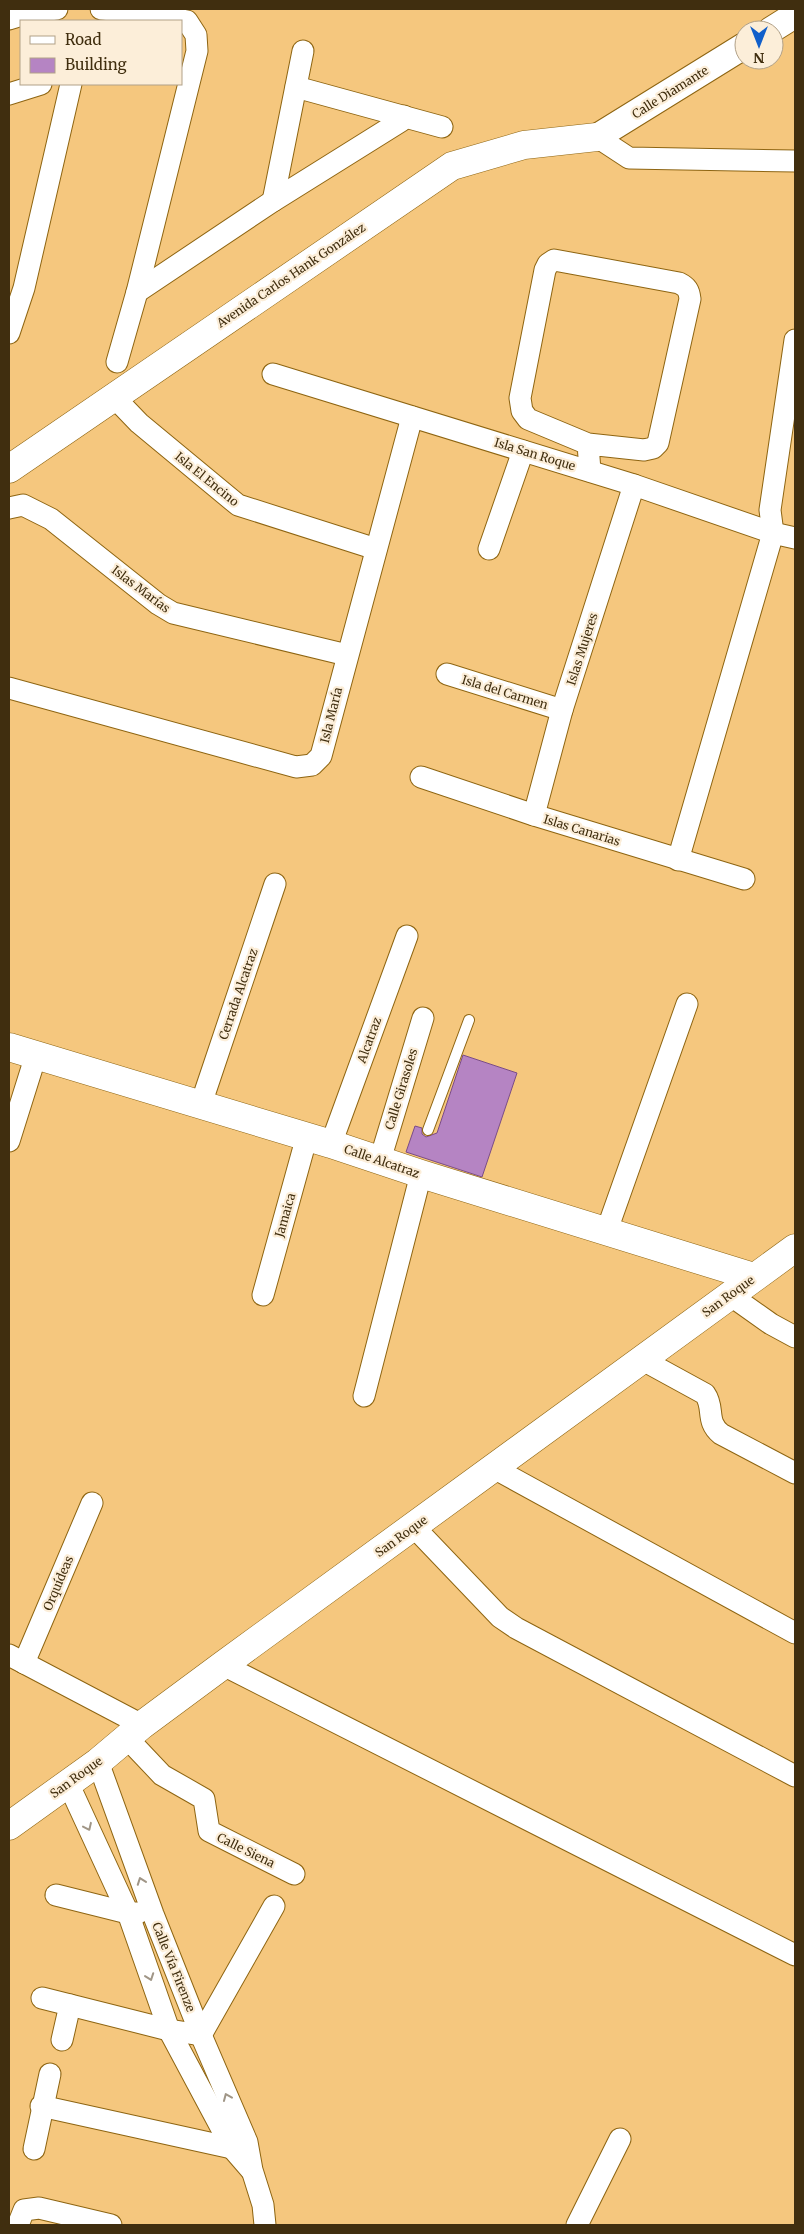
<svg xmlns="http://www.w3.org/2000/svg" width="804" height="2234" viewBox="0 0 804 2234" font-family="Merriweather,serif">
<style>
.building{fill:#b584c3;stroke:#7a4c87}
.lines{fill:none;stroke-linecap:round;stroke-linejoin:round}
.service-casing{stroke:#8e6512;stroke-width:12}
.minor-casing{stroke:#8e6512;stroke-width:23}
.tertiary-casing{stroke:#8e6512;stroke-width:28}
.secondary-casing{stroke:#8e6512;stroke-width:29}
.service{stroke:#fff;stroke-width:10}
.minor{stroke:#fff;stroke-width:21}
.tertiary{stroke:#fff;stroke-width:26}
.secondary{stroke:#fff;stroke-width:28}
.oneway{stroke:#a09687}
.labels{text-anchor:middle;dominant-baseline:central;stroke-width:4.5;stroke-linejoin:round;paint-order:stroke}
.street-label{font-size:12px;fill:#402e0f;stroke:#fceed9}
</style>
<rect width="100%" height="100%" fill="#f5c77e"/>
<!-- building -->
<polygon class="building" points="463,1055 517,1073 482,1177 406,1152 415,1126 422,1128 422,1134 426,1137 437,1133"/>
<g class="lines">
<!-- service casing -->
<g class="service-casing">
<polyline id="service" points="428,1130 469,1020"/>
</g>
<!-- minor casing -->
<g class="minor-casing">
<g id="minor">
<polyline points="101,9 148,13 187,21 196,35 197,51 137,292 117,362"/>
<polyline points="9,19 32,12 57,9"/>
<polyline points="296,87 442,127"/>
<polyline points="9,94 41,84"/>
<polyline points="597,137 629,158 795,161"/>
<polyline points="273,201 303,51"/>
<polyline points="137,292 273,201 401,121 404,116"/>
<polyline points="9,333 24,288 71,84"/>
<polyline points="273,374 634,485 773,533 795,538"/>
<polyline points="114,397 139,423 238,505 376,549"/>
<path d="M588,444l56,6 9,-2 5,-5 32,-144c-1,-9 -3,-12 -11,-16l-125,-23 -6,4 -3,6 -25,128 2,13 6,8 60,25 2,27"/>
<polyline points="9,508 23,505 51,519 158,604 173,613 347,655"/>
<polyline points="489,549 523,451"/>
<polyline points="447,674 562,710"/>
<polyline points="9,688 296,767 312,765 321,756 412,417"/>
<polyline points="421,777 534,815 744,879"/>
<polyline points="534,815 562,710 634,485"/>
<polyline points="678,860 773,533 770,510 795,340"/>
<polyline points="201,1104 275,884"/>
<polyline points="9,1141 36,1055"/>
<polyline points="331,1144 407,936"/>
<polyline points="380,1160 423,1018"/>
<polyline points="607,1230 687,1004"/>
<polyline points="263,1295 307,1136"/>
<polyline points="730,1295 771,1324 795,1337"/>
<path d="M641,1359l64,35c10,14 0,27 16,40l74,39"/>
<polyline points="364,1396 421,1174"/>
<polyline points="492,1467 795,1633"/>
<polyline points="414,1527 500,1617 516,1628 795,1776"/>
<polyline points="9,1655 142,1725"/>
<polyline points="24,1663 92,1503"/>
<polyline points="223,1665 795,1955"/>
<polyline points="126,1737 162,1775 204,1799 209,1831 294,1874"/>
<polyline points="98,1762 153,1914 201,2035 247,2142 252,2170 263,2205 265,2225"/>
<polyline points="68,1783 128,1913 169,2030 232,2148 251,2170"/>
<polyline points="56,1895 128,1913 138,1913"/>
<polyline points="42,1998 169,2030 201,2035 274,1906"/>
<polyline points="62,2040 70,2005"/>
<polyline points="41,2106 232,2148 239,2145"/>
<polyline points="34,2149 50,2074"/>
<polyline points="18,2225 24,2210 39,2208 111,2225"/>
<polyline points="577,2225 620,2139"/>
</g>
</g>
<!-- tertiary casing -->
<g class="tertiary-casing">
<g id="tertiary">
<polyline points="771,30 795,15"/>
<polyline points="597,137 744,46"/>
</g>
</g>
<!-- secondary casing -->
<g class="secondary-casing">
<g id="secondary">
<polyline points="9,469 452,166 524,145 597,137"/>
<polyline points="9,1047 331,1144 421,1174 754,1277"/>
<polyline points="9,1826 98,1762 142,1725 223,1665 795,1248"/>
</g>
</g>
<!-- service -->
<use href="#service" class="service"/>
<!-- minor -->
<use href="#minor" class="minor"/>
<!-- tertiary -->
<use href="#tertiary" class="tertiary"/>
<!-- secondary -->
<use href="#secondary" class="secondary"/>
</g>
<!-- one-way arrows -->
<defs><path id="oneway-chevron" d="M-2-3.5L2.5 0L-2 3.5" fill="none" stroke-width="1.6" stroke-linecap="round" stroke-linejoin="round" transform="scale(1.25)"/></defs>
<g class="oneway">
<use href="#oneway-chevron" transform="translate(88 1827) rotate(65)"/>
<use href="#oneway-chevron" transform="translate(141 1881) rotate(-110)"/>
<use href="#oneway-chevron" transform="translate(150 1977) rotate(70)"/>
<use href="#oneway-chevron" transform="translate(227 2097) rotate(-113)"/>
</g>
<g class="labels">
<!-- street labels -->
<g class="street-label">
<text transform="translate(670 92) rotate(-32)">Calle Diamante</text>
<text transform="translate(291 275) rotate(-34)">Avenida Carlos Hank González</text>
<text transform="translate(535 454) rotate(17)">Isla San Roque</text>
<text transform="translate(207 479) rotate(39)">Isla El Encino</text>
<text transform="translate(141 589) rotate(37)">Islas Marías</text>
<text transform="translate(582 649) rotate(-72)">Islas Mujeres</text>
<text transform="translate(505 692) rotate(17)">Isla del Carmen</text>
<text transform="translate(331 715) rotate(-76)">Isla María</text>
<text transform="translate(582 830) rotate(17)">Islas Canarias</text>
<text transform="translate(238 994) rotate(-71)">Cerrada Alcatraz</text>
<text transform="translate(369 1040) rotate(-70)">Alcatraz</text>
<text transform="translate(401 1089) rotate(-73)">Calle Girasoles</text>
<text transform="translate(382 1161) rotate(19)">Calle Alcatraz</text>
<text transform="translate(285 1215) rotate(-74)">Jamaica</text>
<text transform="translate(728 1296) rotate(-36)">San Roque</text>
<text transform="translate(401 1536) rotate(-36)">San Roque</text>
<text transform="translate(58 1583) rotate(-67)">Orquídeas</text>
<text transform="translate(76 1777) rotate(-36)">San Roque</text>
<text transform="translate(246 1850) rotate(26)">Calle Siena</text>
<text transform="translate(174 1967) rotate(68)">Calle Vía Firenze</text>
</g>
</g>
<!-- border -->
<rect width="804" height="2234" fill="none" stroke="#402e0f" stroke-width="20"/>
<!-- legend -->
<rect x="20" y="20" width="162" height="65" fill="#fceed9" stroke="#b1a188"/>
<rect x="30" y="36" width="25" height="8" fill="#ffffff" stroke="#b1a188"/>
<text x="65" y="45" font-size="15" fill="#402e0f">Road</text>
<rect x="30" y="58" width="25" height="15" fill="#b584c3" stroke="#b1a188"/>
<text x="65" y="70" font-size="15" fill="#402e0f">Building</text>
<!-- north arrow -->
<g transform="translate(759 45) rotate(180)"><circle r="24" fill="#fceed9" stroke="#b1a188"/>
<path d="M0-4L9 19L0 12L-9 19Z" fill="#115fca"/>
<text y="-8" font-size="14" font-weight="bold" text-anchor="middle" fill="#402e0f">N</text>
</g>
</svg>
